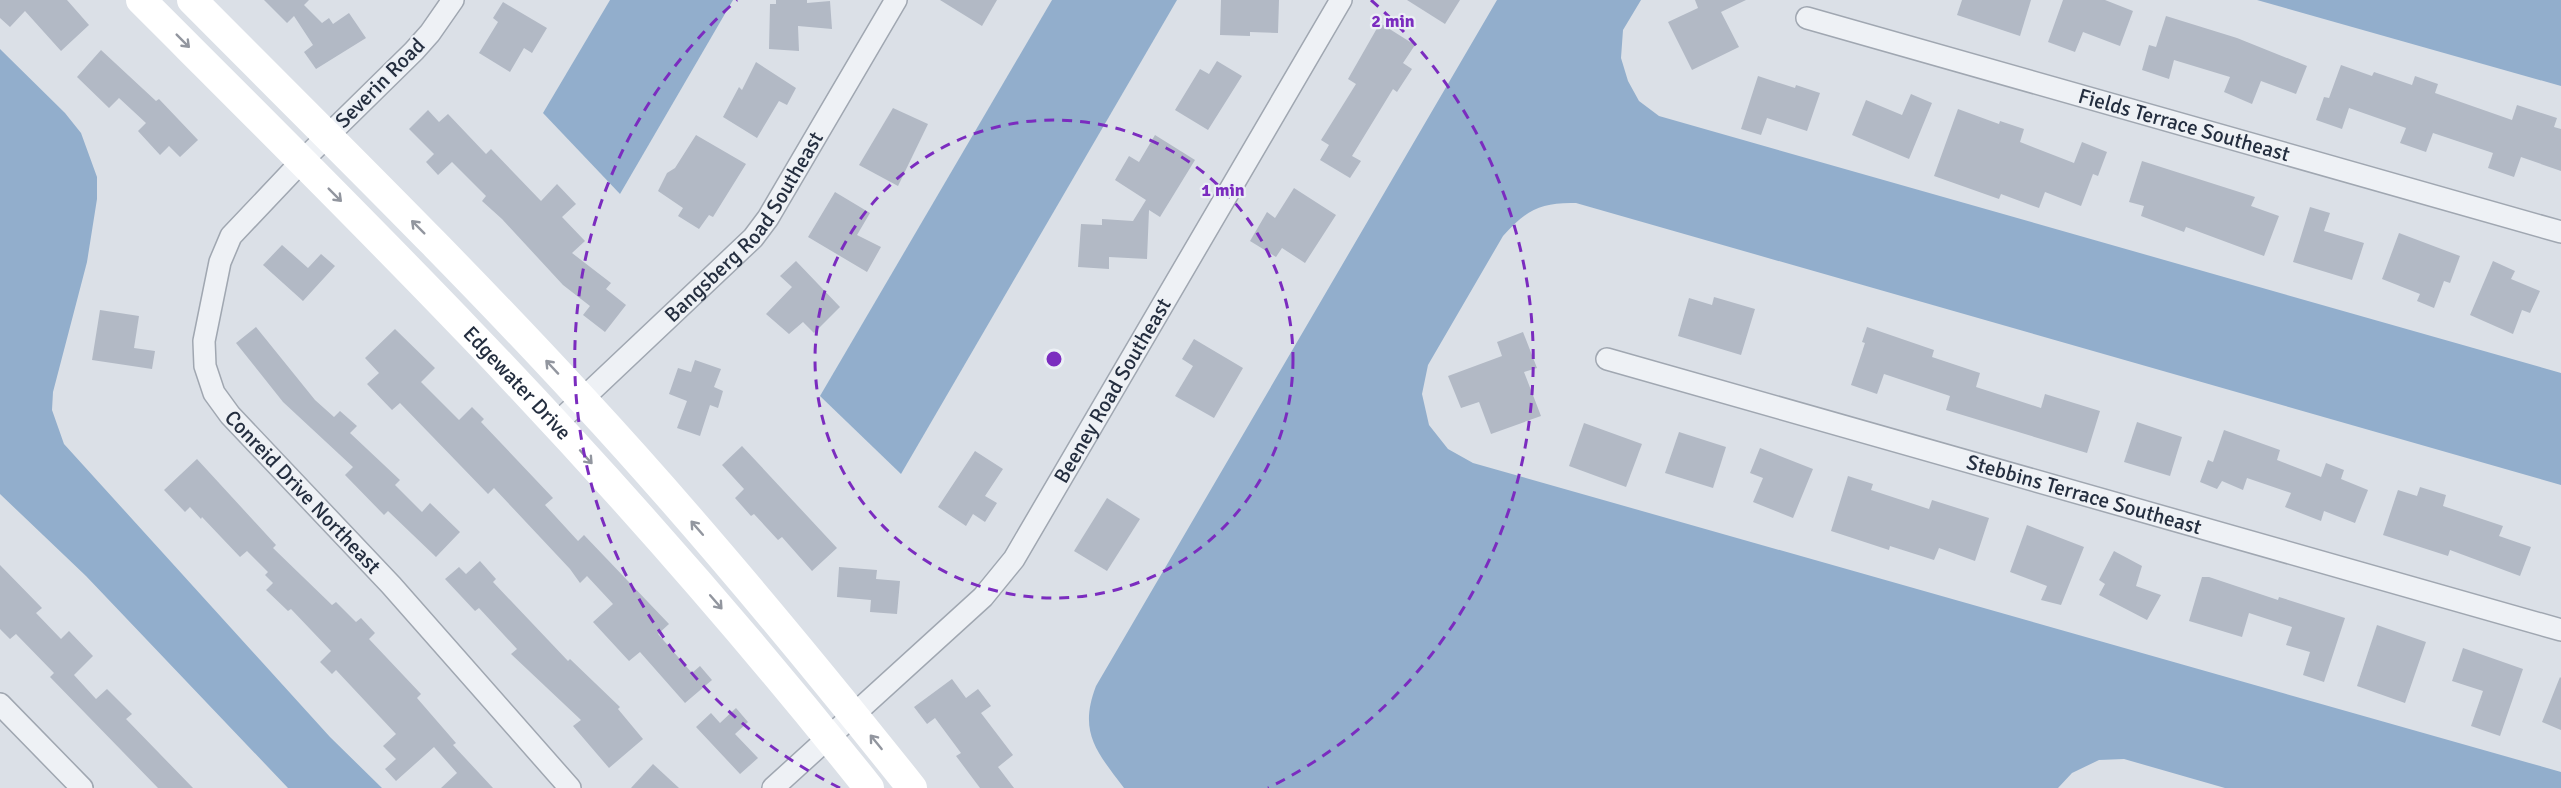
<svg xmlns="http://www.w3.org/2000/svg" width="2561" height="788" viewBox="0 0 2561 788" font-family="Signika,sans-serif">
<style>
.water{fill:#92aecc}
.building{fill:#b2b9c5}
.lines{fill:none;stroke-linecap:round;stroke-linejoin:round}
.street-casing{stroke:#a0a7b1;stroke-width:24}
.street{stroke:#eef1f5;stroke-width:21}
.secondary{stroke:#fff;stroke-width:30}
.oneway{stroke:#92969f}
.ring{fill:none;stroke:#7b2cbf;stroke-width:3;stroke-dasharray:10 8}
.labels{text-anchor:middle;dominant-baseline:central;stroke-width:4.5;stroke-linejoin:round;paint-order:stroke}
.street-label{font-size:21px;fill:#242e3f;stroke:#ebeff5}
.centre{fill:#7b2cbf;stroke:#ebeff5;stroke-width:3}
.ring-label{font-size:18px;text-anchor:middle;font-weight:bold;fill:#7b2cbf;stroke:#ebeff5;stroke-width:4.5;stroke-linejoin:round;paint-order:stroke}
</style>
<rect width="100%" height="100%" fill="#dbe0e7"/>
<!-- water -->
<g class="water">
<polygon points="610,0 733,0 620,194 543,113"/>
<polygon points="1052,0 1177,0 901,474 820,396"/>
<path d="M1497,0h144l-18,30 -2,28 7,23 11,20 20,15 902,257v112l-985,-282c-35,-1 -50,7 -73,33l-75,129 -6,29 7,31 19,24 25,14 1088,309v16h-336l-101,-29 -25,1 -27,13 -14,15h-934c-27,-36 -46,-55 -28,-102z"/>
<polygon points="2257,0 2561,0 2561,86"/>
<polygon points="0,49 65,113 81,133 97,177 97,199 87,262 53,392 52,410 64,444 330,737 382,788 288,788 86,576 0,494"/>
</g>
<!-- building -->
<g class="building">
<polygon points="0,0 67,0 89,25 61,51 25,11 10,27 0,18"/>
<polygon points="264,0 309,0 304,5 322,23 329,18 333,24 349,13 366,38 316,69 304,52 313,45 294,16 287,23"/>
<polygon points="776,0 807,0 807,3 830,1 832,29 798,26 799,51 769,49 770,4 776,4"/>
<polygon points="940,0 997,0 982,26"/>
<polygon points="1221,0 1279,0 1278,33 1250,32 1250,36 1220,35"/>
<polygon points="1407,0 1460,0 1445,24"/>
<polygon points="1695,0 1746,0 1721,12 1739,47 1692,70 1668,22 1698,8"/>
<polygon points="1962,0 2031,0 2020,36 1957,15"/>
<polygon points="2063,0 2105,0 2133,11 2120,46 2083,32 2075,52 2048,42"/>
<polygon points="503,2 547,28 532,53 524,48 510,72 479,53 498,22 493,18"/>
<polygon points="2166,16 2237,38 2307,66 2296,94 2261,81 2252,104 2224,92 2230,77 2174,60 2169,79 2142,70 2149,45 2156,47"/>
<polygon points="1380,23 1415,45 1403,63 1412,69 1397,92 1393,89 1352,156 1361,161 1350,178 1320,160 1329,145 1321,140 1356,84 1348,79"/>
<polygon points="101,50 156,101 159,99 198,140 180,157 169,146 160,155 138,131 146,123 119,98 109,108 77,77"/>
<polygon points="1217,61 1242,76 1208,130 1175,110 1200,69 1209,74"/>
<polygon points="756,62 796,88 787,105 779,101 757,138 723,117 739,87 742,90"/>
<polygon points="2341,65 2372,76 2374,72 2412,85 2415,76 2438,84 2435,93 2512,120 2517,105 2557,118 2554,127 2561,129 2561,171 2521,157 2514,177 2488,168 2493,153 2433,133 2426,152 2400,143 2406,128 2349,108 2342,129 2316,120 2324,97 2329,98"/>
<polygon points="1758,76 1795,88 1796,85 1820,93 1807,131 1767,118 1761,135 1741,129"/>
<polygon points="1911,94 1932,103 1909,159 1852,135 1866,100 1902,115"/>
<polygon points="893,108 928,124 898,186 859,165"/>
<polygon points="1958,109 1999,124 2000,121 2024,129 2020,142 2074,163 2082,142 2107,152 2098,176 2093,174 2081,206 2045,192 2039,208 2001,194 1999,199 1934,176"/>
<polygon points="428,110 439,122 448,114 486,154 491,149 541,201 557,184 576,204 562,217 585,241 572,253 611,283 606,289 626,305 605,332 583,315 590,306 563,285 502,219 482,201 486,196 452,162 438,175 426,162 434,154 409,129"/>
<polygon points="696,135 746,164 713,217 709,215 699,229 678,216 683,208 658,191 667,173 675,168"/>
<polygon points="1155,135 1195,160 1160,217 1149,210 1147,259 1109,257 1109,269 1078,267 1081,224 1102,225 1102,219 1133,221 1146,200 1115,180 1129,156 1139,162"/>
<polygon points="2142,161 2255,197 2251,206 2279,216 2264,256 2186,227 2184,232 2141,216 2144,206 2129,202"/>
<polygon points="1294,188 1336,215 1305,263 1282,248 1276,257 1250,241 1267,212 1275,218"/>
<polygon points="835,192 870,213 857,235 881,247 867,272 808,237"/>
<polygon points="2310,207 2330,213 2324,231 2364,243 2352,280 2293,262"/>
<polygon points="2399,233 2460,256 2450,283 2444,281 2434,308 2417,301 2420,294 2382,279"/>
<polygon points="282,245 308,268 321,254 335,266 303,301 263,265"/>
<polygon points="796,261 840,307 814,333 803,322 789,334 766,314 792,287 780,276"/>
<polygon points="2493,261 2515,271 2511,279 2540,291 2530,313 2522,310 2513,334 2470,315"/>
<polygon points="1714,297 1755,309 1741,355 1678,336 1689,298 1712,305"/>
<polygon points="100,310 139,316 134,348 155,351 152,369 92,360"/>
<polygon points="256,327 315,400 334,417 340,411 357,426 350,433 400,480 395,485 422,512 430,503 460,532 436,557 388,511 384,515 345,475 353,467 283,402 236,343"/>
<polygon points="1867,327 1934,350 1932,357 1980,373 1976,387 2041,408 2045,394 2100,411 2087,453 1946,410 1950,396 1884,374 1877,394 1851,385 1865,343 1862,342"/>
<polygon points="395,329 435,368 421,382 459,420 472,407 484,419 481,422 553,498 545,505 578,541 584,535 669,624 658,634 692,673 700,666 712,680 685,703 640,652 629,661 593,622 613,604 587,576 580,583 570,569 494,488 488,494 400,403 392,410 367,384 379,373 365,358"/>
<polygon points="1523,332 1537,368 1524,372 1541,416 1491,434 1479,402 1461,408 1448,376 1502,356 1497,342"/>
<polygon points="1194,339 1243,368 1214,418 1175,396 1193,366 1182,359"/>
<polygon points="695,360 721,369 714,387 723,391 718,408 710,405 700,436 677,428 687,401 669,394 678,368 691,372"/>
<polygon points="2137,422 2182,437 2170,476 2124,462"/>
<polygon points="1584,423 1642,444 1626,487 1569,466"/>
<polygon points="2224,430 2280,450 2277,460 2321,477 2326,463 2344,470 2341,479 2368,490 2355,523 2324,511 2321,521 2285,507 2291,493 2247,478 2243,490 2222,481 2217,489 2200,482 2208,460 2213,462"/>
<polygon points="1679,432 1726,447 1713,488 1665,473"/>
<polygon points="742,446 837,548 812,571 782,537 778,540 754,514 751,516 735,498 744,489 722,465"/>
<polygon points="1760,448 1813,469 1793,518 1753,502 1763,478 1750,473"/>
<polygon points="975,451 1003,469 985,496 997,503 985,522 973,514 966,526 938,507"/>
<polygon points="197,459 276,545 273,548 332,605 336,602 356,622 361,618 375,633 369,639 421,694 417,698 456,743 453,745 493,788 441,788 457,773 434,747 396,781 385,769 396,759 383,746 396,734 336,670 332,674 320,662 331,651 291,609 288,611 266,590 273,583 265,575 268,572 247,551 240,557 202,517 201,519 190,507 185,512 164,490"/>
<polygon points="1848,476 1873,484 1871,490 1929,509 1932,500 1989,518 1975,561 1939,548 1934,560 1890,546 1889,550 1831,531"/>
<polygon points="2420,487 2446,495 2443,506 2503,526 2499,536 2531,547 2520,576 2450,550 2448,556 2383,535 2398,490 2417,496"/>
<polygon points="1107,498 1140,519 1107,571 1074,551"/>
<polygon points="2027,525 2084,547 2061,605 2041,600 2047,586 2010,572"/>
<polygon points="2114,551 2142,566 2136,586 2161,595 2147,620 2099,595 2105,584 2099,580"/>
<polygon points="480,561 496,579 493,582 568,661 570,659 620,707 618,709 643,739 609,768 573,726 581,720 511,654 517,649 479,608 475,611 445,579 459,567 466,574"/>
<polygon points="0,565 42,608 36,613 61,639 69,631 93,656 74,675 96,699 107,689 132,714 126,719 193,788 158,788 50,677 54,673 16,634 10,639 0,629"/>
<polygon points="839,567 877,570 876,579 900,581 897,614 870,612 871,600 837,597"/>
<polygon points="2202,577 2209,577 2278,600 2279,597 2345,618 2324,682 2303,675 2310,652 2286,645 2292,627 2249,613 2242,637 2189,621"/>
<polygon points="2377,625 2426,642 2405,703 2357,686"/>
<polygon points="2463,648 2523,669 2500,736 2471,726 2483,691 2452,681"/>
<polygon points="2560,677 2561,678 2561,730 2542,722"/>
<polygon points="952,679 966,698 978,689 991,706 981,713 1013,755 998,767 1014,788 980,788 956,756 961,753 935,718 927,724 914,707"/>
<polygon points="736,708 748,722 735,734 758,758 740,774 696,727 711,713 720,723"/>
<polygon points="653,764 679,788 631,788"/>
</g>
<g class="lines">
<!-- street casing -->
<g class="street-casing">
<g id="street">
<path id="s1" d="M453,0l-23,33 -16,18 -112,110 -71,75 -11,26 -16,79 1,25 9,27 16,22 161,170 179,203"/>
<path id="s2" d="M1807,18l754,214"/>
<path id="s3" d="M1607,359l954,271"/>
<path id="s4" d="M556,424l197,-186 15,-20 128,-218"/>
<polyline points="0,704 82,788"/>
<path id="s5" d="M773,788l210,-191 31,-38 327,-559"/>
</g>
</g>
<!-- street -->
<use href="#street" class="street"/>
<!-- secondary -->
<g class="secondary">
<path id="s6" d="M141,0c111,111 222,221 330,334 139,145 272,296 398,454"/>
<path d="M192,0c131,132 264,262 390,399 116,125 224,256 330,389"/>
</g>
</g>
<!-- one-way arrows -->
<defs><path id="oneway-shaft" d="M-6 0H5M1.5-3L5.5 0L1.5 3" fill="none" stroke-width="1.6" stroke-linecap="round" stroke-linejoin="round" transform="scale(1.5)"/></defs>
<g class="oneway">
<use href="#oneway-shaft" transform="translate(183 41) rotate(45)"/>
<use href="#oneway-shaft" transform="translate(335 195) rotate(45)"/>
<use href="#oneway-shaft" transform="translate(418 227) rotate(-135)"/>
<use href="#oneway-shaft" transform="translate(552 367) rotate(-133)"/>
<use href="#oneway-shaft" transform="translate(586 457) rotate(48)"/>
<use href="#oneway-shaft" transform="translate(697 528) rotate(-131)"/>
<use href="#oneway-shaft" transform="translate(716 602) rotate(49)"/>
<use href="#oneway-shaft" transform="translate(876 742) rotate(-129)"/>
</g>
<!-- distance rings -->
<g class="ring">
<circle cx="1054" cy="359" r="239"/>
<path d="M840 788A479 479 0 0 1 737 0M1371 0A479 479 0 0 1 1268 788"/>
</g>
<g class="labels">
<!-- street labels -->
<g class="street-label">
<text transform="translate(380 83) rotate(-45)">Severin Road</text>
<text stroke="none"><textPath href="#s2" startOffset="392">Fields Terrace Southeast</textPath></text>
<text stroke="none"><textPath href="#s4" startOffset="274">Bangsberg Road Southeast</textPath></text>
<text stroke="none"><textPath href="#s6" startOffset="537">Edgewater Drive</textPath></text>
<text stroke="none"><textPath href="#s5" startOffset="528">Beeney Road Southeast</textPath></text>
<text stroke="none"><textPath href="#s1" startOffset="620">Conreid Drive Northeast</textPath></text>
<text stroke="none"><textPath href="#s3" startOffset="496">Stebbins Terrace Southeast</textPath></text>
</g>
</g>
<circle cx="1054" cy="359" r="9" class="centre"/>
<g class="ring-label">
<text x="1393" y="27">2 min</text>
<text x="1223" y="196">1 min</text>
</g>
</svg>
